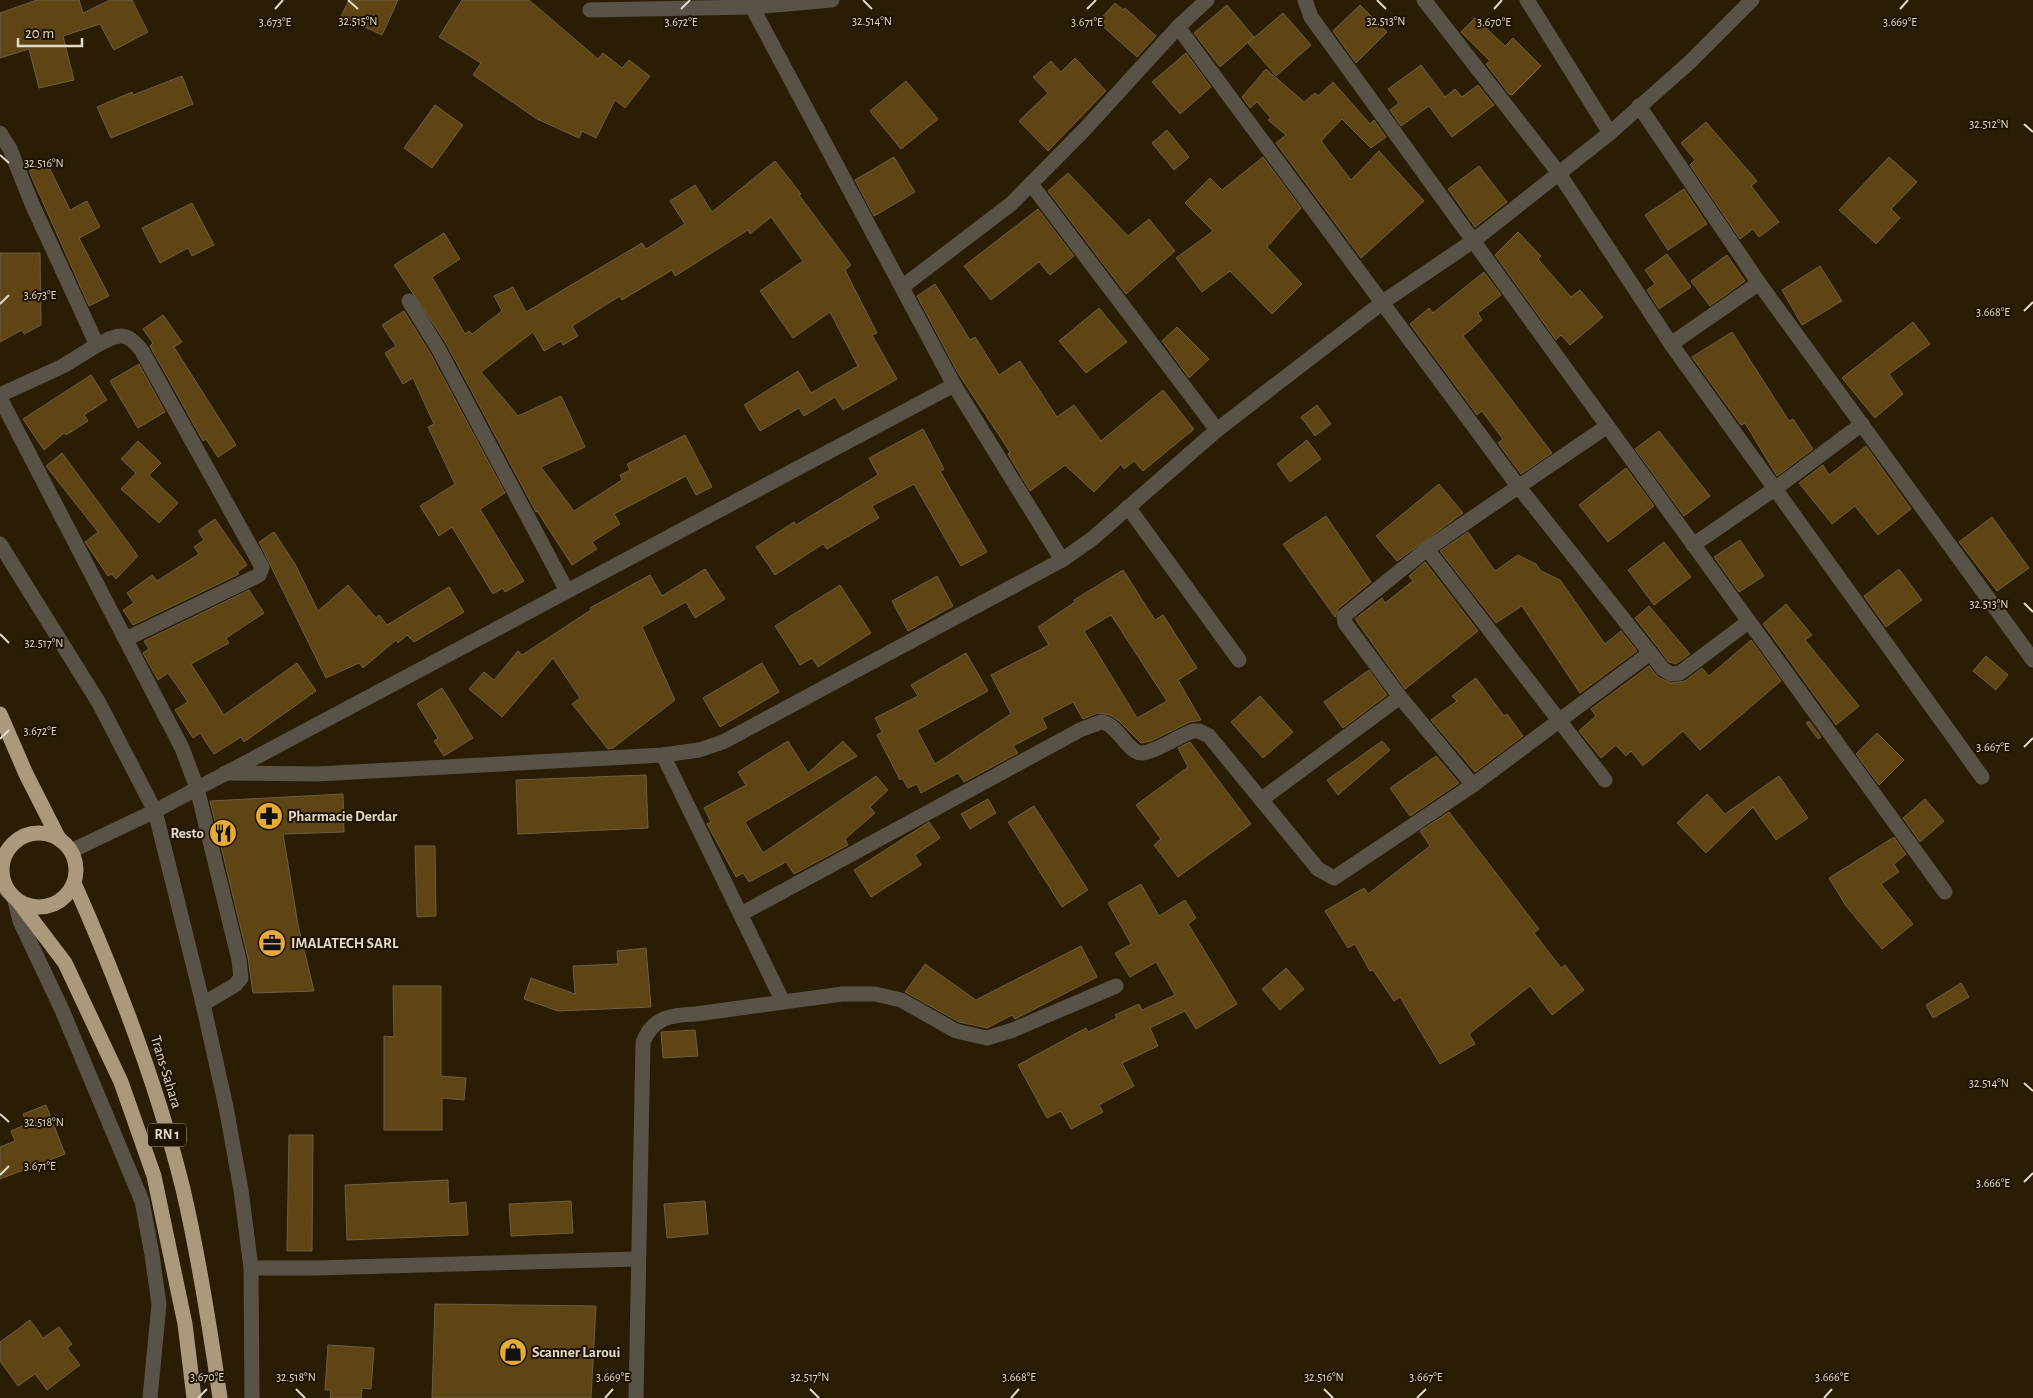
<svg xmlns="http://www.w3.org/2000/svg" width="2033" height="1398" viewBox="0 0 2033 1398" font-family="'Alegreya Sans',sans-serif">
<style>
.building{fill:#5f4513;stroke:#6d5e44;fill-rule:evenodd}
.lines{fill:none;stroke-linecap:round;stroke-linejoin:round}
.street{stroke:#595247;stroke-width:15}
.highway{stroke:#aa997d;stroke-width:15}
.ticks{fill:none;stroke:#e2d9cb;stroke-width:2}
.labels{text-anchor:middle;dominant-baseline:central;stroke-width:4;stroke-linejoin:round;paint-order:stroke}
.shield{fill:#201300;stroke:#a89e8e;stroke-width:1}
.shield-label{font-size:14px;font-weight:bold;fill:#e2d9cb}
.poi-label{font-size:15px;font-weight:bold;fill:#e2d9cb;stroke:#201300;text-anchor:start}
.street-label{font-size:15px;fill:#e2d9cb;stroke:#201300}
.ticks-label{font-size:12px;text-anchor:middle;fill:#e2d9cb;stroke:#201300;stroke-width:4;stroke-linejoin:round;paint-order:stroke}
</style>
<rect width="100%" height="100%" fill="#2a1d04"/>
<!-- building -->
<g class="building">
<polygon points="37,0 79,0 83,13 110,0 132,0 148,32 114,50 100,24 63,36 74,80 39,88 29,49 0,58 0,13"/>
<polygon points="349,0 398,0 382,35 341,16"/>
<polygon points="462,0 529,0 598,59 603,53 622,68 629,60 650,76 625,108 615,100 596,138 582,131 579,138 537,119 473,75 481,63 439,37"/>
<polygon points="1115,3 1123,10 1125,8 1156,36 1137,57 1098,22"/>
<polygon points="1227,5 1254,37 1220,67 1194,33"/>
<polygon points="1360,5 1387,32 1356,63 1333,31"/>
<polygon points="1283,13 1311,45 1276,76 1248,43"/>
<polygon points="1475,18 1505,46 1513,38 1541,66 1512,95 1509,94 1486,64 1490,61 1461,32"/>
<polygon points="1186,53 1211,87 1180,114 1152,82"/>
<polygon points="1075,58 1106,91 1048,151 1019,121 1048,93 1033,77 1051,61 1061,72"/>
<polygon points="1421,65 1445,97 1455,89 1462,97 1478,85 1494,105 1452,137 1429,106 1401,126 1390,110 1399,103 1388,89"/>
<polygon points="1266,69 1304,102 1315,93 1318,96 1333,82 1370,124 1374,120 1386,137 1371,148 1342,119 1321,141 1351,180 1379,151 1424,201 1361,258 1276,143 1286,135 1268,120 1271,118 1257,102 1250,108 1242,97"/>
<polygon points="182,76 193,104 111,138 97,107 132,92 133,95"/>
<polygon points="906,81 938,119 901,149 870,111"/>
<polygon points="435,105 463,125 432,168 404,148"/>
<polygon points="1706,122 1757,181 1751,186 1779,222 1759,237 1753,229 1740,239 1690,165 1695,160 1681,143"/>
<polygon points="1167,130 1189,157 1174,170 1152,143"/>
<polygon points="894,157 915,192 874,216 855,180"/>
<polygon points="1263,157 1301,208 1267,247 1302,284 1272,314 1230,271 1202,292 1176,258 1213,231 1185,203 1210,178 1222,190"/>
<polygon points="1889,157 1917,182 1891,209 1900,218 1876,244 1839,210"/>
<polygon points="775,161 801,194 799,195 851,265 845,270 877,333 872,335 897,379 843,410 835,397 804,416 799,408 760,431 744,405 798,371 811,393 858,366 830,312 793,338 760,291 803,261 771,217 750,234 748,230 675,276 672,270 622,300 620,296 572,326 578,336 563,345 561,341 544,351 533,332 481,372 518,416 561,396 585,447 541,467 574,511 622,480 620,475 630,470 627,464 685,435 712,487 696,495 686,476 614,514 620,524 592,542 597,549 572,565 537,511 536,512 446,343 394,265 444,233 460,259 432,277 465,334 469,331 472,334 502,311 494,296 513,287 526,312 642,243 646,249 685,224 670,201 695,185 712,212"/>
<polygon points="47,163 70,210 87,201 100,227 79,238 109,296 89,306 29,171"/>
<polygon points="1479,166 1507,202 1475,227 1448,189"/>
<polygon points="1068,173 1128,236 1149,219 1175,251 1126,294 1048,191"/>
<polygon points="1684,189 1707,224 1668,250 1645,215"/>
<polygon points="192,203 214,245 192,256 188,248 160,263 142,228"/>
<polygon points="1038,209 1074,256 1050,275 1039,262 991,300 964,266"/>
<polygon points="1518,232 1541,256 1538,259 1571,297 1580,290 1603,317 1570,345 1561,335 1556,340 1495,255"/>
<polygon points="0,253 40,253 41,325 24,334 22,330 0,342"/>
<polygon points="1667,254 1691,287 1659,309 1647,290 1655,284 1645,270"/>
<polygon points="1727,255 1745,281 1710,306 1691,281"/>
<polygon points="1820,266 1842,301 1802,325 1782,290"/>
<polygon points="1484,272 1501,295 1478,313 1482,320 1463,336 1552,453 1521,474 1498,443 1503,439 1482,411 1477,415 1410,324 1429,308 1433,313"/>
<polygon points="935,284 970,340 975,337 999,375 1020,361 1057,417 1074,405 1101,441 1163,390 1194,429 1143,471 1134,461 1124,469 1121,464 1094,492 1065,465 1030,491 1008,454 1010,452 958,373 917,296"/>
<polygon points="1099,308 1127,342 1086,373 1059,341"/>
<polygon points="404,311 430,353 505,493 480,509 524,581 505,592 503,588 493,594 452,527 439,536 420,506 455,484 428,427 434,424 413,378 403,384 385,353 396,346 382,325"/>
<polygon points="163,315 182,342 174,347 236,445 218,457 206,439 203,441 150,346 153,343 143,329"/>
<polygon points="1913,322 1930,344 1889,374 1903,394 1875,418 1842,378"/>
<polygon points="1177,327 1209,359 1189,378 1162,341"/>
<polygon points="1732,332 1789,421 1793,419 1813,449 1777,476 1745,423 1741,425 1692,357"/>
<polygon points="139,364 165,412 138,428 110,381"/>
<polygon points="91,375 107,400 84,415 88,421 66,435 64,433 44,450 23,419"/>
<polygon points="1317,405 1331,424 1315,436 1301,417"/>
<polygon points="923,429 944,469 940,471 987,552 961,566 914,484 872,506 879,518 827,549 823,544 775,575 756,547 794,522 796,525 878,475 869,458"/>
<polygon points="1659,431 1710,496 1684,516 1635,449"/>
<polygon points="1307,440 1321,459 1290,482 1277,464"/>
<polygon points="138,441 161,463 149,475 178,503 159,523 121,489 136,473 121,459"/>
<polygon points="1866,446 1911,509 1878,535 1855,506 1832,524 1799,483 1823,465 1829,475"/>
<polygon points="62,453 138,556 116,579 112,574 108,576 85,542 98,532 46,466"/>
<polygon points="1626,468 1654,506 1608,542 1579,505"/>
<polygon points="1439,484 1463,513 1397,561 1376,536"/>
<polygon points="1326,516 1371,582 1338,609 1335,617 1283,544"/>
<polygon points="1992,517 2029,568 1997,591 1959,542"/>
<polygon points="215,519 247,565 237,572 239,574 133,625 123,610 134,603 127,593 152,575 157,581 199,554 194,547 204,540 198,531"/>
<polygon points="274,532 295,564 318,611 348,585 376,618 379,615 387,625 449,587 464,612 414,642 407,635 398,643 396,640 363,668 359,663 326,678 259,542"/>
<polygon points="1468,532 1495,571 1518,555 1536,564 1541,571 1560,580 1605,644 1621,631 1637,651 1580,693 1522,606 1496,623 1440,551"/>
<polygon points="1740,540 1764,576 1739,592 1714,557"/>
<polygon points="1664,542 1691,577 1654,605 1628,570"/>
<polygon points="1425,562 1478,631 1405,689 1355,619 1382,598 1385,603 1413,581 1409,576"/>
<polygon points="705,569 725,599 695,618 686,602 642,627 675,700 613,748 608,749 572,704 580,698 553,658 502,717 469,689 484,672 494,680 518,651 522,655 591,610 590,608 650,575 662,596"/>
<polygon points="1899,569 1922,600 1886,627 1864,596"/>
<path d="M1123,570l32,50 8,-5 34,53 -19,12 23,40 -11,2 -39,19 -10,2 -22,-22 -9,-6 -12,-2 -15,6 -10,-17 -31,16 5,10 -34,18 5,7 -54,29 -6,-9 -37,20 -4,-9 -9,4 -6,-10 -2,2 -23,-45 5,-3 -7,-14 43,-22 -7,-11 55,-32 22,38 -71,39 18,34 76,-50 -20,-39 58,-30 -11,-18 37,-25 -1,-2zM1111,615l56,86 -30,17 -53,-87z"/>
<polygon points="937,576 953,606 908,631 892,601"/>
<polygon points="840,585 871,633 818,667 812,658 800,665 775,626"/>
<polygon points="249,590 264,613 226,638 229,643 191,664 224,715 297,663 316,691 244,742 241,737 214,754 200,733 193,738 175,710 188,702 168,673 158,680 143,653 149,649 144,641"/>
<polygon points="1786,604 1812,635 1805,640 1859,706 1836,725 1763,624"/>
<polygon points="1649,606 1690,654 1676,664 1669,662 1635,618"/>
<polygon points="1751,640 1781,681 1700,750 1683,731 1643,766 1631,751 1626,756 1616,745 1601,758 1579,731 1596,716 1591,709 1649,666 1658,677 1671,683 1685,681 1702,668 1709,676"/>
<polygon points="1986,656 2008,675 1996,690 1973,671"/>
<polygon points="762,663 779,692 720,727 703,698"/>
<polygon points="1369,670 1387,695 1343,728 1324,702"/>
<polygon points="1476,678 1504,716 1507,714 1523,736 1475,772 1431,720 1457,701 1452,696"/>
<polygon points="442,688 473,738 444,756 434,741 438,738 417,704"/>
<polygon points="1260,696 1293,732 1263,758 1231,722"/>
<polygon points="1809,721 1821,737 1818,739 1806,723"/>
<polygon points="1877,733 1904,760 1879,785 1856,754"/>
<polygon points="788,741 808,773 843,741 857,756 745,822 763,853 876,776 888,790 870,807 875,813 845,839 848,845 794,874 786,862 749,882 743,873 736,877 707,824 711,822 704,808 746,785 738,772"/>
<polygon points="1382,741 1390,750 1338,795 1327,780"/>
<polygon points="1190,742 1251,824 1178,877 1154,845 1161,839 1136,805 1188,767 1178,748"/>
<polygon points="1436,756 1459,783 1410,816 1390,788"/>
<polygon points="646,775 648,828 518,834 516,780"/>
<polygon points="1779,776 1808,818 1776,840 1753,807 1706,853 1677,823 1707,794 1725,814"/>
<polygon points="343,794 344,832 283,834 298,925 314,991 253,993 248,958 210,801"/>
<polygon points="988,799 996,813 970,829 961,814"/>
<polygon points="1925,799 1944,821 1920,842 1903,818"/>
<polygon points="1034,806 1088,890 1062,907 1008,822"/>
<polygon points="1449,812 1539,929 1534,933 1561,968 1565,965 1584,990 1552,1015 1530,986 1469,1034 1475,1044 1440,1064 1400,997 1394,1001 1373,970 1370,971 1355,944 1348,948 1325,911 1364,888 1368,894 1430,846 1420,831"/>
<polygon points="929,822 940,838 915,855 921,865 871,897 854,870"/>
<polygon points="1894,837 1906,854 1894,864 1899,872 1881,884 1913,924 1882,949 1846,906 1829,878"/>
<polygon points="415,846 435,846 436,916 417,917"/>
<polygon points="1141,884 1159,916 1185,900 1196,918 1188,924 1237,1004 1196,1029 1185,1011 1150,1028 1158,1046 1122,1063 1134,1086 1099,1105 1103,1112 1071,1129 1061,1111 1047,1118 1018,1065 1086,1028 1088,1032 1117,1018 1115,1015 1139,1004 1142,1010 1175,995 1156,962 1130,977 1115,953 1131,944 1108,903"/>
<polygon points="1081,946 1097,977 1015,1019 1012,1015 987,1028 959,1022 905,992 925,964 976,1000"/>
<polygon points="646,948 651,1007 558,1011 524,999 531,978 575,994 573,966 618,964 617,951"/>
<polygon points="1286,968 1304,989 1280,1010 1262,989"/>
<polygon points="1961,983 1969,997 1933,1018 1926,1005"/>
<polygon points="393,986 441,986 441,1076 466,1078 464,1100 442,1098 442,1130 384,1130 384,1036 394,1037"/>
<polygon points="695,1030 698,1056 663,1058 661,1032"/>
<polygon points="46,1105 65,1154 0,1179 0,1147 15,1141 11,1131 27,1124 23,1114"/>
<polygon points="289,1135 313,1135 312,1251 287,1251"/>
<polygon points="448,1180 449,1204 466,1202 468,1235 347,1240 345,1185"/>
<polygon points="571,1201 573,1233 511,1236 509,1204"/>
<polygon points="705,1201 708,1234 667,1238 664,1204"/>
<polygon points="435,1304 596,1306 591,1398 432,1398"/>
<polygon points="30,1320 43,1338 59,1327 72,1344 67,1348 80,1365 47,1390 35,1374 18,1386 0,1361 0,1342"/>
<polygon points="328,1345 374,1348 371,1389 362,1388 361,1398 330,1398 331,1390 325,1390"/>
</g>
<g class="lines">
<!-- street -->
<g class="street">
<polyline points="1305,0 1311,17 1945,892"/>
<polyline points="1424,0 1558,172 1671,344 1982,777"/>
<polyline points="1527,0 1610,133"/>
<polyline points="752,7 954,385 1062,560"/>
<polyline points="590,10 752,7 832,0"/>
<polyline points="1178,27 1518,486 1663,669 1671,674 1680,673 1748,622"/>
<polyline points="1639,106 1759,283 2033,660"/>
<polyline points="0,133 10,149 32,204 97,345 63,366 0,395"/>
<polyline points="1031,184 1217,430"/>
<polyline points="902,287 1011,204 1085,129 1178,27 1207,0"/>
<polyline points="409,301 438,348 567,591"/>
<polyline points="1671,344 1759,283"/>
<path d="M97,345c21,-11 29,-15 45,6l120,216 -3,8 -6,3 -127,61"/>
<polyline points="0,398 182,748 197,788 239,960 241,978 235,985 203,1004"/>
<polyline points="1128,507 1239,660"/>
<polyline points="0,544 99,703 155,811 203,1004 226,1107 241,1190 251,1268 252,1398"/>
<polyline points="1693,545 1776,488 1862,424"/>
<polyline points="1427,549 1605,780"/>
<polyline points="663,755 783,1002"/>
<polyline points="225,773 317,774 663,755 699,750 723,742 1062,560 1092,539 1217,430 1383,302 1473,241 1610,133 1690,62 1752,0"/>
<polyline points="1473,785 1400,697 1345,623 1344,616 1427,549 1606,427"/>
<polyline points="1262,799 1400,697"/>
<polyline points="71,851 155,811 954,385"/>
<polyline points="0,884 11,894"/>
<polyline points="14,897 20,921 62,1010 142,1201 152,1255 159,1304 150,1398"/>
<path d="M741,914l339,-184 21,-8c17,1 27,33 42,31 15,-2 35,-17 50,-22h6l10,5 109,133 16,9 139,-93 177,-132"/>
<polyline points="251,1268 316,1268 637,1259"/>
<path d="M636,1398l7,-356c10,-25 28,-27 53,-28l146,-20h33l26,6 55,31 31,7 26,-8 103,-44"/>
</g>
<!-- highway -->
<g class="highway">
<polyline points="0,714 26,774 59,839"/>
<circle cx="39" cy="870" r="37"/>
<path d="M74,883c44,99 83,201 109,306 16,69 27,139 37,209"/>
<polyline points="18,901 65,963 121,1082 154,1176 185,1324 194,1398"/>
</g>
</g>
<!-- ticks -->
<path class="ticks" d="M348,0l10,9M863,0l9,9M1377,0l9,9M275,9l8,-9M681,9l9,-9M1087,9l9,-9M1494,9l8,-9M1900,9l8,-9M2024,124l9,8M0,155l9,8M0,304l9,-9M2024,311l9,-9M2024,603l9,9M0,634l9,9M0,739l9,-9M2024,747l9,-9M2024,1083l9,8M0,1114l9,8M0,1175l9,-9M2024,1182l9,-9M296,1389l9,9M810,1389l9,9M1324,1389l9,9M198,1398l9,-9M605,1398l8,-9M1011,1398l8,-9M1417,1398l9,-9M1824,1398l8,-9"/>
<!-- icons -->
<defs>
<g id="pharmacy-disc" transform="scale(1.4375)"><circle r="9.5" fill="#e6ac36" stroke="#201300"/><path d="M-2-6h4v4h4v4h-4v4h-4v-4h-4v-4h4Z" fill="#111"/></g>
<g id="restaurant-disc" transform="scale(1.4375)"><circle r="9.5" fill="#e6ac36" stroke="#201300"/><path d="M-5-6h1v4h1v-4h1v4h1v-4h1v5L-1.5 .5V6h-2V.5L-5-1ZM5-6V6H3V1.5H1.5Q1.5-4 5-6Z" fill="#111"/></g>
<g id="office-disc" transform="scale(1.4375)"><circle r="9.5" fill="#e6ac36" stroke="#201300"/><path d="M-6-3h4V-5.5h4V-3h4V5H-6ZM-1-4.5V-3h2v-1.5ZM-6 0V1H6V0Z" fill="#111"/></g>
<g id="shop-disc" transform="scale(1.4375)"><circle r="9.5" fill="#e6ac36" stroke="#201300"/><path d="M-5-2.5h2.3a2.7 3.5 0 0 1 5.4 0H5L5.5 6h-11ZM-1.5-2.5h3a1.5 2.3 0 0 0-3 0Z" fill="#111"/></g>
</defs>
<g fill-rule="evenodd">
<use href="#pharmacy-disc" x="269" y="816"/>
<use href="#restaurant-disc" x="223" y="833"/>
<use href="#office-disc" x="272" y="943"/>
<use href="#shop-disc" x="513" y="1352"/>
</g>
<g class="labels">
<!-- shield labels -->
<rect class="shield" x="148" y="1123.5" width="38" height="23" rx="4"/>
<g class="shield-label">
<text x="167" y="1135">RN 1</text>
</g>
<!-- poi labels -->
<g class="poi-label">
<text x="288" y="816">Pharmacie Derdar</text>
<text x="204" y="833" text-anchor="end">Resto</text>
<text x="291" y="943">IMALATECH SARL</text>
<text x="532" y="1352">Scanner Laroui</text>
</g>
<!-- street labels -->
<g class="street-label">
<text transform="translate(166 1072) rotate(73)">Trans-Sahara</text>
</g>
</g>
<g class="ticks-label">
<text x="358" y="25">32.515°N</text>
<text x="872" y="25">32.514°N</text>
<text x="1386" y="25">32.513°N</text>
<text x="275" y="26">3.673°E</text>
<text x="681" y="26">3.672°E</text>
<text x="1087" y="26">3.671°E</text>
<text x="1494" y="26">3.670°E</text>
<text x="1900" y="26">3.669°E</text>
<text x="1989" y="128">32.512°N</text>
<text x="44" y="167">32.516°N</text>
<text x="40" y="299">3.673°E</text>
<text x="1993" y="316">3.668°E</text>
<text x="1989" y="608">32.513°N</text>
<text x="44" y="647">32.517°N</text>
<text x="40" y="735">3.672°E</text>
<text x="1993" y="751">3.667°E</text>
<text x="1989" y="1087">32.514°N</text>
<text x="44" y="1126">32.518°N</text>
<text x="40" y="1170">3.671°E</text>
<text x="1993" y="1187">3.666°E</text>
<text x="207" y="1381">3.670°E</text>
<text x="613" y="1381">3.669°E</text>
<text x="1019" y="1381">3.668°E</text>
<text x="1426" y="1381">3.667°E</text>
<text x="1832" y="1381">3.666°E</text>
<text x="296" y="1381">32.518°N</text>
<text x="810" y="1381">32.517°N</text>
<text x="1324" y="1381">32.516°N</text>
</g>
<!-- scale -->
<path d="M18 38v8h64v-8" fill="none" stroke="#e2d9cb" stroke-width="2.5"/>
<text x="25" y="38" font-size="15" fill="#e2d9cb" stroke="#201300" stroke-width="4" paint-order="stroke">20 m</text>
</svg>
